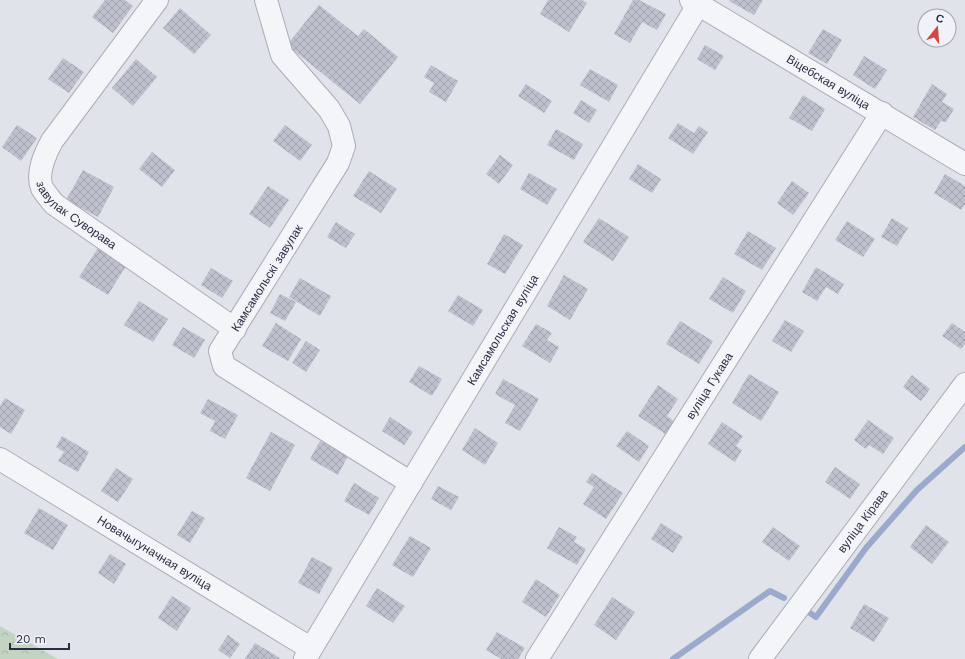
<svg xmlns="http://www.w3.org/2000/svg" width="965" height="659" viewBox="0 0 965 659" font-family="'Work Sans',sans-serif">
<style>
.forest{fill:url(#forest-crowns)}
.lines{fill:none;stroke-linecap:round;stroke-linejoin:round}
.stream{stroke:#9baacc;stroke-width:6}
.building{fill:url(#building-cross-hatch)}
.minor-casing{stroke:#aaacb8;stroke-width:24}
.minor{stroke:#f4f5f8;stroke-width:22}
.labels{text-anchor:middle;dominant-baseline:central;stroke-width:3;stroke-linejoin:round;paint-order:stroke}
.street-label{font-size:12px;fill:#292d43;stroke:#f1f2f8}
</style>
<defs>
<pattern id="forest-crowns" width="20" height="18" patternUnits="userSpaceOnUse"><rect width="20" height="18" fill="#c3d5c2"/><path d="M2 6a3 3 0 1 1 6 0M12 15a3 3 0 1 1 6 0" fill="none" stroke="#a8b7a8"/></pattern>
<pattern id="building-cross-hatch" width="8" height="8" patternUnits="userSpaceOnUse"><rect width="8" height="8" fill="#bec1cd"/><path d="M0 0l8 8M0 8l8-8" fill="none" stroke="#a3a6b1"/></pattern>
</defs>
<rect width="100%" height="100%" fill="#e1e3ea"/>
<!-- forest -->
<polygon class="forest" points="0,626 58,659 0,659"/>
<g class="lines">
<!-- stream -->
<g class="stream">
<polyline points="810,613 816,617 866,548 917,490 965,447"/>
<polyline points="673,659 770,591 784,598"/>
</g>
</g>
<!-- building -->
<g class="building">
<polygon points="105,0 125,0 133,6 113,33 92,17"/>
<polygon points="548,0 582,0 587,3 569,32 540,14"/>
<polygon points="633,0 639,0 666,14 657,30 642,22 630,43 614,34"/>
<polygon points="730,0 763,0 754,15 729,1"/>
<polygon points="319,5 358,36 364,29 398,57 360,104 287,45"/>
<polygon points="180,8 211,35 194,54 163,28"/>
<polygon points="823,29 842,40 827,64 808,53"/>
<polygon points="705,45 724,56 715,70 697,59"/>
<polygon points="864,56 887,70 875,89 853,75"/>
<polygon points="63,58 84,72 69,93 48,79"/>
<polygon points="136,59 157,77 133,106 112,88"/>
<polygon points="431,65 458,81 446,102 429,92 434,83 424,77"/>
<polygon points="590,69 618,85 609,102 580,85"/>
<polygon points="526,84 552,101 544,113 518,96"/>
<polygon points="932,84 947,94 942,102 954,109 946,122 941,121 935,130 913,117"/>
<polygon points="803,95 825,109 812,131 789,118"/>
<polygon points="581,100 597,110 589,123 573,113"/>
<polygon points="678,123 694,133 699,126 708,132 693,154 668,138"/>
<polygon points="17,125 37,138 21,161 2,147"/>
<polygon points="285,125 312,145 300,161 273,141"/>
<polygon points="556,129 583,144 574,160 547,145"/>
<polygon points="152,152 175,170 162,187 139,169"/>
<polygon points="500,155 513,165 499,184 486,174"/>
<polygon points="638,164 661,179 652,193 629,179"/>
<polygon points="83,170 114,187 98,217 66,200"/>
<polygon points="369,171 397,189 381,213 353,196"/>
<polygon points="529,173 557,189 547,205 520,189"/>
<polygon points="945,174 965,186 965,204 961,210 934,193"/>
<polygon points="792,181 809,193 793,215 777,203"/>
<polygon points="268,186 289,200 270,228 249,214"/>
<polygon points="599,218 629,237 613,261 583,242"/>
<polygon points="892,218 908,228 897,246 881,237"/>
<polygon points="847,221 875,239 863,257 835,240"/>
<polygon points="336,222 355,234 346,248 327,237"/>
<polygon points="748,231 776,248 762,270 734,254"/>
<polygon points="504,234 523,245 505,274 487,264"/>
<polygon points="98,248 126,266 108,295 79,277"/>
<polygon points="816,267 844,284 838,294 826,287 817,301 802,292"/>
<polygon points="211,268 233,281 222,298 201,285"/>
<polygon points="564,275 588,289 570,320 547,306"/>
<polygon points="723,277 746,291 733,313 709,299"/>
<polygon points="300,278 331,296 320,316 289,297"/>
<polygon points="280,294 296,302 285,321 270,313"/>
<polygon points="458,295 483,310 473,326 448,311"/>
<polygon points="139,301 168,319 153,342 124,325"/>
<polygon points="785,320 804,331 791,352 772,341"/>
<polygon points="680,321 713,341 699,364 666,344"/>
<polygon points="276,323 301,339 288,361 262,346"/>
<polygon points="952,323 965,332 965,344 961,349 942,336"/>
<polygon points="536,324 552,333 547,340 559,347 550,363 522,346"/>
<polygon points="183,327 205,340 194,358 172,345"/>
<polygon points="306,341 320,350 306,372 292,363"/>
<polygon points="419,366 442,379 432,396 409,382"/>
<polygon points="749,374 779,392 761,421 732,403"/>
<polygon points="912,375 930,389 921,401 903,387"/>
<polygon points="503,379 539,399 520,431 505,423 515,405 495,394"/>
<polygon points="658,385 678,399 667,416 675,422 667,435 638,416"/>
<polygon points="5,398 25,410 11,434 0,427 0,406"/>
<polygon points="208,399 238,415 225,439 210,431 215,421 200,413"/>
<polygon points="390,417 413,432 404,445 382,431"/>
<polygon points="868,420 894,438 883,454 869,445 866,449 854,440"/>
<polygon points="722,422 743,436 736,446 742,450 735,462 708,444"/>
<polygon points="475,428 498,443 485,465 462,450"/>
<polygon points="627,431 649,446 639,462 616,446"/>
<polygon points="271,432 295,445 270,491 246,478"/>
<polygon points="62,436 89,452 78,472 58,461 64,452 56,447"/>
<polygon points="320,441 348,456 338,475 310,459"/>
<polygon points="835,467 860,484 850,499 825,482"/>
<polygon points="116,468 133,479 118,502 101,491"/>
<polygon points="592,473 623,493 606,519 583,504 594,487 586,482"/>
<polygon points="354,483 379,498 369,515 344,501"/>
<polygon points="438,486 459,497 451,510 431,499"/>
<polygon points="39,508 68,525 53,550 24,533"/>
<polygon points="192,511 205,518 190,543 177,535"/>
<polygon points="661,523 683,537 673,553 651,539"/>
<polygon points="926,525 949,542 932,564 910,547"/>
<polygon points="559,527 577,537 574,542 586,549 577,565 547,548"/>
<polygon points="773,527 800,546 789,561 762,542"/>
<polygon points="410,536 431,548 413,577 392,565"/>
<polygon points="110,554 126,564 114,584 98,573"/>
<polygon points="312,557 333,568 319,594 298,583"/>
<polygon points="536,579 560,595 546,617 522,602"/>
<polygon points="377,588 405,606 393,623 366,606"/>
<polygon points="172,596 191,608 177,631 158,618"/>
<polygon points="612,597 635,612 616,640 594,625"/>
<polygon points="864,604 889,618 874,642 850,628"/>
<polygon points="497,632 525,648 518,659 501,659 486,650"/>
<polygon points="228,635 240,644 230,658 218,650"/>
<polygon points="255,643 280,658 279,659 245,659"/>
</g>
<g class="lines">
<!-- minor casing -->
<g class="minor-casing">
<g id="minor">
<path id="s1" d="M157,0l-105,141c-7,13 -16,32 -10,47 3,5 8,11 12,16l181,125"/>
<polyline points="266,0 282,55 329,109 339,126 344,146 338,163 220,351 224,366 411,483"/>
<path id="s2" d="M691,0l274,164"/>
<path id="s3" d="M0,459l310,189"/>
<path id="s4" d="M305,659l396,-659"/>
<path id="s5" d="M537,659l345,-546"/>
<path id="s6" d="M760,659l205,-275"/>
</g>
</g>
<!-- minor -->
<use href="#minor" class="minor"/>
</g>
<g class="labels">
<!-- street labels -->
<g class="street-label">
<text stroke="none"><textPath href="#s2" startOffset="160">Віцебская вуліца</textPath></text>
<text stroke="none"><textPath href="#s1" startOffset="269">завулак Суворава</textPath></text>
<text transform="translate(267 278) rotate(-58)">Камсамольскі завулак</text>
<text stroke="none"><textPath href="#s4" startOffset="384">Камсамольская вуліца</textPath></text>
<text stroke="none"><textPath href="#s5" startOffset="323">вуліца Гукава</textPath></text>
<text stroke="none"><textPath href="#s6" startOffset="172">вуліца Кірава</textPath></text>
<text stroke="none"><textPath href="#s3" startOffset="181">Новачыгуначная вуліца</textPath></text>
</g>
</g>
<!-- north arrow -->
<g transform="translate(937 28) rotate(17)"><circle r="19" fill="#f1f2f8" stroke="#a1a3b0"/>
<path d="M0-3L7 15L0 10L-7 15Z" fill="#d44641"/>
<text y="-6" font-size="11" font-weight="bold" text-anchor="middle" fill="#292d43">С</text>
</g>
<!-- scale -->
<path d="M10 643v6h59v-6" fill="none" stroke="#292d43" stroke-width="2"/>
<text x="16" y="643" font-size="12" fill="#292d43" stroke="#f1f2f8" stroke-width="3" paint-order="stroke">20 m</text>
</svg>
